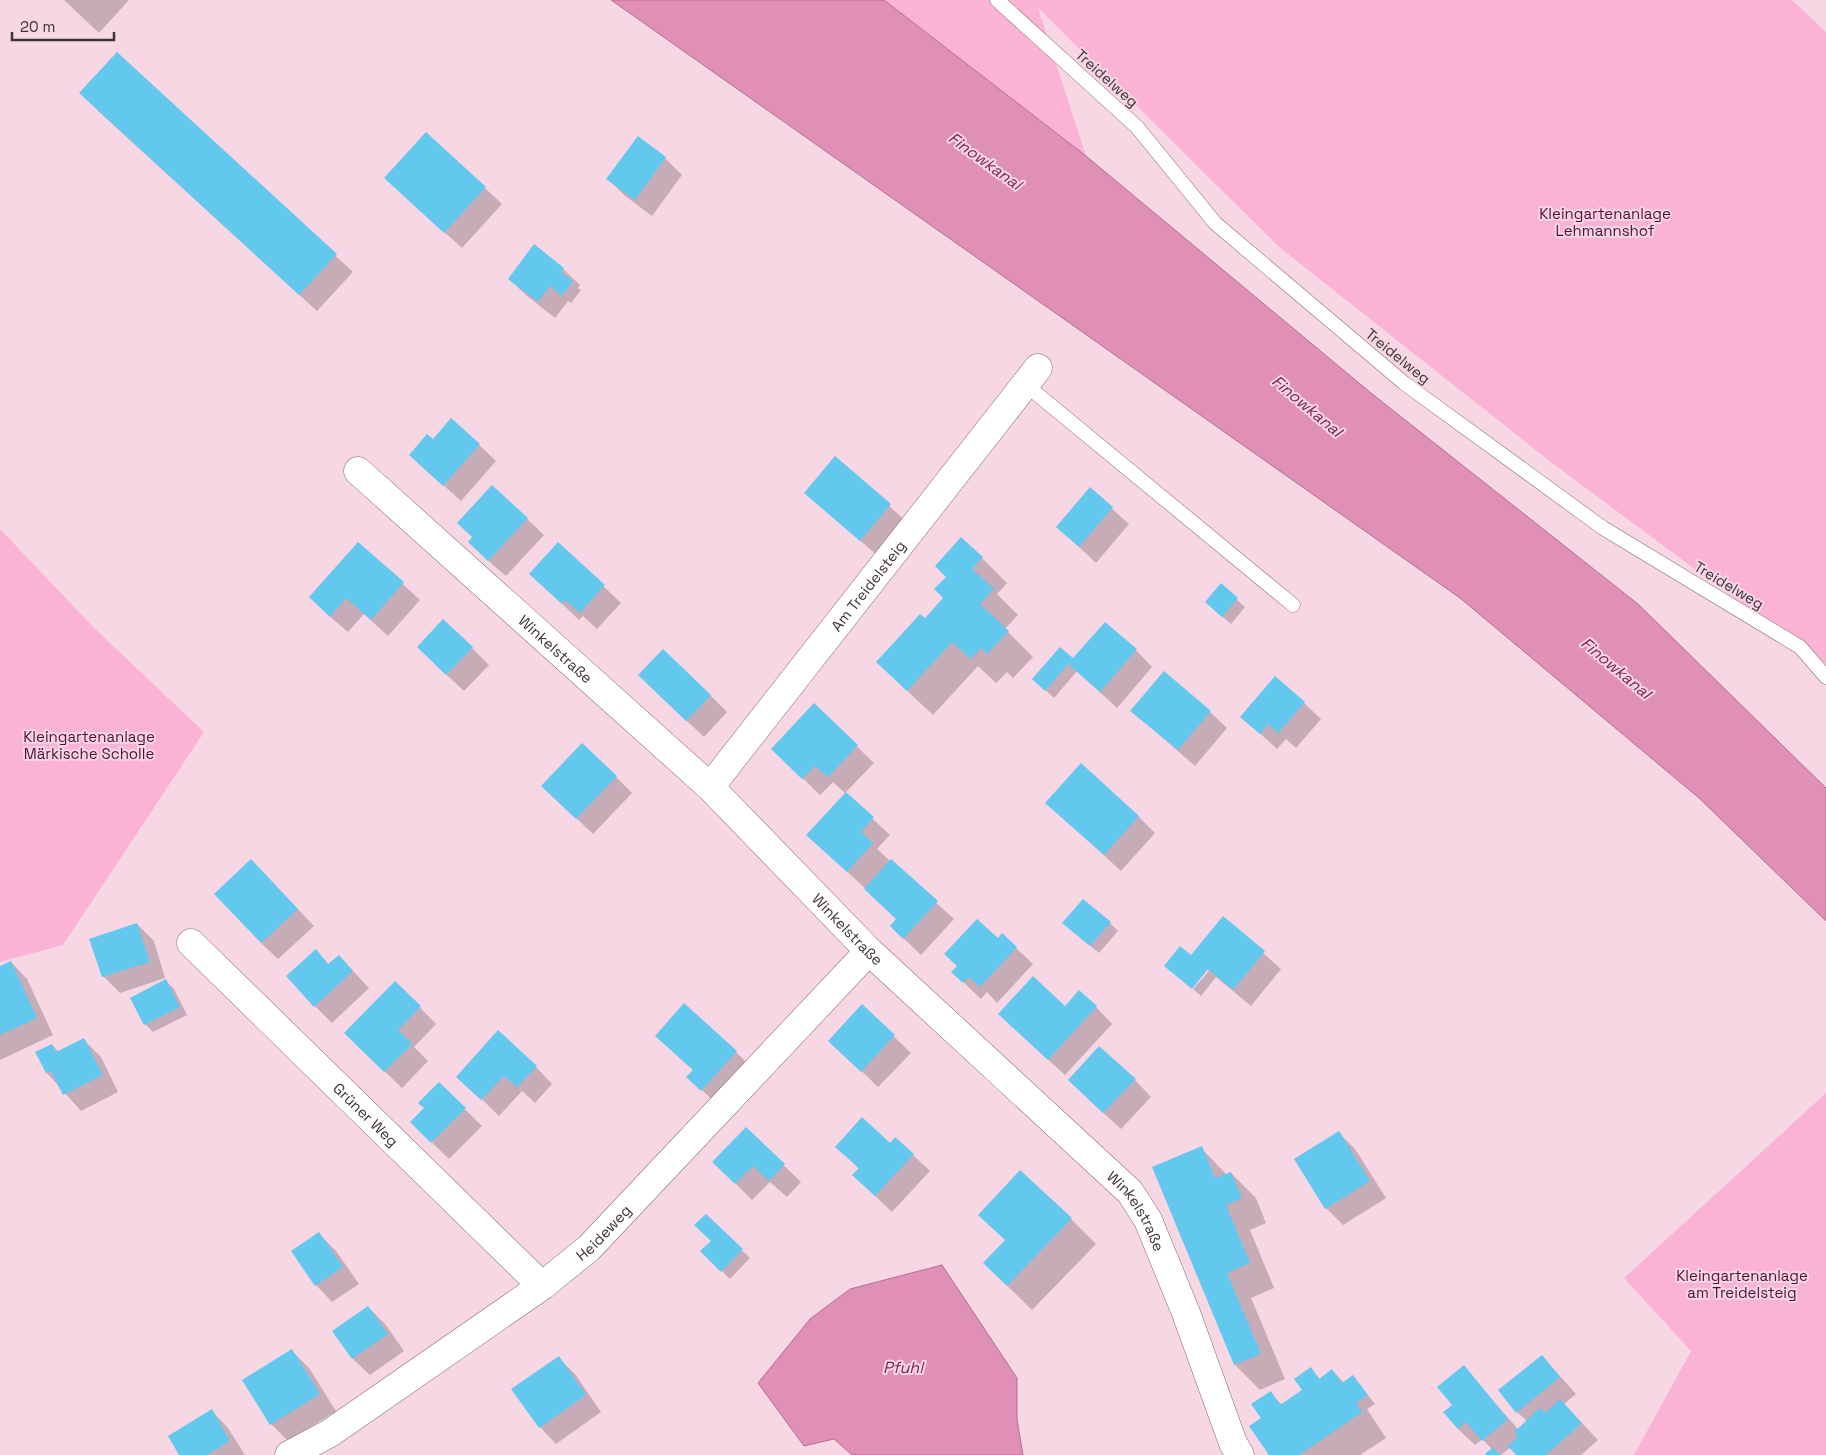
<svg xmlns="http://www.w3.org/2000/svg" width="1826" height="1455" viewBox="0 0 1826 1455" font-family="'Space Grotesk',sans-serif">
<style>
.green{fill:#fab3d4}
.water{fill:#e08fb6;stroke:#b07390}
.shadow{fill:#0003}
.building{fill:#62c8ee}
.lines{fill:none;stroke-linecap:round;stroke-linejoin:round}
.service-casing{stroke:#866a77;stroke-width:15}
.minor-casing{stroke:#866a77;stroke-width:29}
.service{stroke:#fff;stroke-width:14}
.minor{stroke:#fff;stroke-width:28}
.labels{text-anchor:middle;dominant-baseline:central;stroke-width:4;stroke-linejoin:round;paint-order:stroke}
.street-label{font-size:15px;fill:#3f3238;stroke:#f8d7e5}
.park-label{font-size:15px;fill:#540d37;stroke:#f8d7e5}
.water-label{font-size:16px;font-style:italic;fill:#7c1e54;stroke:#f8d7e5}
</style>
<rect width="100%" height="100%" fill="#f8d7e5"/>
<!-- green -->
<g class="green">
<polygon points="884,0 1792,0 1826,32 1826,677 1800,647 1556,466 1279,247 1038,8 1086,156"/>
<polygon points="0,529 95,629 204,732 63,945 0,962"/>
<polygon points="1826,1093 1826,1455 1634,1455 1691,1351 1624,1278"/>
</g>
<!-- water -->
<g class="water">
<polygon points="611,0 884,0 1086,156 1371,393 1638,604 1826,788 1826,921 1699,798 1460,598"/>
<polygon points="942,1265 1017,1378 1017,1420 1023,1455 852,1455 834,1439 804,1446 758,1383 810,1319 850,1289"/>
</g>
<!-- shadow -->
<g class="shadow">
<polygon points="64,0 129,0 99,33"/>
<polygon points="117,54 353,272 317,311 97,110"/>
<polygon points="638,138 665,158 682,175 652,216 624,195 608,179"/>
<polygon points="485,188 502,204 462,248 403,195"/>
<polygon points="563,269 580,285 578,288 581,290 571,303 568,301 555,318 526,295 509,279"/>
<polygon points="433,441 479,445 496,461 461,501 410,455"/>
<polygon points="835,458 907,522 878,556 805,493"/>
<polygon points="1090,489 1129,524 1096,563 1058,527"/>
<polygon points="527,519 544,535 506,576 486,559 473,538"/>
<polygon points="358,543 420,600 388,636 364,614 348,632 327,614"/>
<polygon points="559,544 621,603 597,629 583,616 579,620 531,574"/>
<polygon points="982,558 1007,583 997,594 1018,615 1005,629 1033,657 1013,678 1007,672 996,683 978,666 933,715 903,687 925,620"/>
<polygon points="1221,585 1245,607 1231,624 1214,610"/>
<polygon points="472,648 489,665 464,691 435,664"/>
<polygon points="1136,650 1152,667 1117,708 1077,671 1054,698 1034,679 1073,660"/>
<polygon points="656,692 710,695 727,712 704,737"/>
<polygon points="1304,703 1321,719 1296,748 1286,739 1277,749 1241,716"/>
<polygon points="814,705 874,763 845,793 833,782 820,795 789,765"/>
<polygon points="1132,711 1210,712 1227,728 1195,766"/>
<polygon points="616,777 632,793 593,834 559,802"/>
<polygon points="846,794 890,835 877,849 954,919 921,955 891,926 898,919 825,851"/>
<polygon points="1047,803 1138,816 1155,833 1121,871"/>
<polygon points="268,878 314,926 278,959 261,943"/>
<polygon points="1223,918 1281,969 1251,1006 1216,977 1201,996 1193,989 1209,971 1207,969"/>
<polygon points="1110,923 1118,931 1099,953 1072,931"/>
<polygon points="137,924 154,941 165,978 120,993 103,976"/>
<polygon points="1002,935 1033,964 997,1003 987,992 981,999 953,972"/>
<polygon points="316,951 329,965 339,956 369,988 332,1023 315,1006"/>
<polygon points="11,962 27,979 53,1035 0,1060 0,967"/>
<polygon points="166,981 174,989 187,1015 153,1032 145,1024"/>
<polygon points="395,982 436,1024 414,1047 428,1061 402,1088 345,1033"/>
<polygon points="862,1006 911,1053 878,1087 847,1057"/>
<polygon points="1096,1007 1112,1024 1065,1075 1017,1031"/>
<polygon points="84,1040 101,1057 118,1092 81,1111 47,1073 37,1053 52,1045 59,1052"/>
<polygon points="673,1052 736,1052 753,1069 719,1106 688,1077 694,1071"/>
<polygon points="536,1067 552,1084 535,1103 522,1091 499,1116 458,1076"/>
<polygon points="1135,1080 1151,1097 1121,1129 1086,1097"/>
<polygon points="439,1084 482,1126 449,1159 411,1122 425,1108"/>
<polygon points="746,1129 801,1182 787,1197 770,1182 752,1200 714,1162"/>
<polygon points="1338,1132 1355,1149 1386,1198 1343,1225 1326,1208"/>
<polygon points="890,1144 913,1155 930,1171 892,1212 853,1175 859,1169 854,1164"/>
<polygon points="1201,1148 1227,1175 1231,1173 1256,1198 1266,1223 1250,1230 1274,1288 1251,1298 1285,1379 1260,1390 1235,1365 1153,1168"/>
<polygon points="706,1216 750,1258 730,1279 702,1251 712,1241"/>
<polygon points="1071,1219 1096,1244 1032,1310 984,1263"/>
<polygon points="319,1234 336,1251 359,1284 332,1302 316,1285"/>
<polygon points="368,1307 385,1324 404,1351 370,1375 353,1359 333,1331"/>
<polygon points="292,1351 309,1368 336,1411 288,1441 271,1424"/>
<polygon points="1542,1356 1576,1394 1564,1404 1598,1440 1581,1455 1518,1455 1511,1447 1501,1455 1486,1455 1493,1450 1482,1439 1475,1445 1458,1429 1454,1405 1463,1367 1518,1429 1527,1421 1517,1412"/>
<polygon points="558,1358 575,1374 601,1412 556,1444 540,1427"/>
<polygon points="1311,1369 1320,1379 1332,1370 1344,1383 1353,1376 1375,1404 1367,1409 1386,1438 1360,1455 1270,1455 1263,1418 1270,1392 1282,1405 1304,1390"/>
<polygon points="212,1411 228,1428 245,1455 181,1455"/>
</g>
<!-- building -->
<g class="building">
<polygon points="117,52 337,254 299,295 79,93"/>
<polygon points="426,132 486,187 444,233 384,178"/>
<polygon points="638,136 666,157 635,200 606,179"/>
<polygon points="534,244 564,268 561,272 573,281 562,296 550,286 538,302 508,279"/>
<polygon points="451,418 480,444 443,486 409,455 427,434 433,439"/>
<polygon points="835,456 891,504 860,541 804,493"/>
<polygon points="492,485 528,518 488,561 468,542 472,537 457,523"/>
<polygon points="1090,487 1113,507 1079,547 1056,527"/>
<polygon points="961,537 983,557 972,569 994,589 980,604 1009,631 987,654 981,648 971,659 952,642 907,691 876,662 920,614 925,618 943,598 934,589 946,577 935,566"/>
<polygon points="358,542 404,582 371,620 346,598 330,617 309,597"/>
<polygon points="558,542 605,585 580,613 565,600 562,604 529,574"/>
<polygon points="1221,583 1238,598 1222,617 1205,602"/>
<polygon points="443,619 473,647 446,675 417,647"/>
<polygon points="1105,622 1137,649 1100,692 1068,664 1045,691 1032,679 1060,647 1073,658"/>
<polygon points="663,649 711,695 686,721 638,675"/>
<polygon points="1164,671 1211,711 1178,750 1130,711"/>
<polygon points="1275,676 1305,702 1278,733 1268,724 1260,734 1240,717"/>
<polygon points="814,703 858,745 828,777 815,766 802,779 771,749"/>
<polygon points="582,743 617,776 576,819 541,786"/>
<polygon points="1081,763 1139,816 1104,855 1045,803"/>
<polygon points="846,792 874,817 861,832 873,843 847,872 806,835"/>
<polygon points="251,859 298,909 261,943 214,894"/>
<polygon points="891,859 938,901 903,939 890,926 896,919 864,889"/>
<polygon points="1083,899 1111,922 1090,946 1062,923"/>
<polygon points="1223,916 1265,951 1233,990 1208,969 1192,989 1164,966 1180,946 1191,955"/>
<polygon points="977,919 998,938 1002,933 1017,947 980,987 969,977 963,983 951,972 957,966 944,954"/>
<polygon points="137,923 150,962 102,977 89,939"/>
<polygon points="316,949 328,964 339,955 353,971 314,1007 286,976"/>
<polygon points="11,961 37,1018 0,1035 0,966"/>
<polygon points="1033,976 1065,1006 1079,990 1097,1006 1048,1060 998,1014"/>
<polygon points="166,979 180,1007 144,1025 130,998"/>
<polygon points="395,981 421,1006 398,1030 412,1044 384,1072 344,1033"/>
<polygon points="684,1003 737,1051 701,1091 686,1077 693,1070 655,1036"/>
<polygon points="862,1004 895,1035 861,1072 828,1041"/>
<polygon points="498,1030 537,1066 517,1087 504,1076 481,1100 456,1077"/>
<polygon points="84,1038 103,1075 63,1095 51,1071 46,1073 35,1052 52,1044 56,1052"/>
<polygon points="1099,1046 1136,1079 1103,1113 1068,1080"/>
<polygon points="439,1082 466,1108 431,1143 410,1122 424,1108 418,1103"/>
<polygon points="862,1117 890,1143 895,1137 914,1154 875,1196 852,1175 859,1168 835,1147"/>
<polygon points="746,1127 785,1164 769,1181 753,1166 735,1184 712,1162"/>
<polygon points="1339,1131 1370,1181 1325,1209 1294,1159"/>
<polygon points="1202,1146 1215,1178 1231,1172 1242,1198 1226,1205 1250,1263 1227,1273 1261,1354 1234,1365 1152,1167"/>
<polygon points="1020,1170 1072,1218 1007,1286 983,1263 1005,1240 978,1215"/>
<polygon points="706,1214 743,1249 721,1272 700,1251 711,1241 694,1225"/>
<polygon points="319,1232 343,1267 315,1286 291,1251"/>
<polygon points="368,1306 388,1334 352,1359 332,1331"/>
<polygon points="292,1349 320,1394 270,1425 242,1380"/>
<polygon points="1542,1355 1560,1377 1516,1413 1498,1390"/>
<polygon points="559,1356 586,1395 539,1428 511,1389"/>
<polygon points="1464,1365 1508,1419 1482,1441 1466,1422 1458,1429 1443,1412 1452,1405 1437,1387"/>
<polygon points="1311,1367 1319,1379 1332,1369 1342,1383 1353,1375 1368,1395 1356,1403 1362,1412 1299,1455 1269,1455 1249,1426 1261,1418 1251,1404 1271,1391 1280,1405 1302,1390 1294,1379"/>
<polygon points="1560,1399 1582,1423 1546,1455 1516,1455 1508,1446 1518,1437 1514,1432 1540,1408 1545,1413"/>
<polygon points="212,1409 230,1441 207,1455 179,1455 168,1436"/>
<polygon points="1493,1447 1500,1455 1484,1455"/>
</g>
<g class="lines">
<!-- service casing -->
<g class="service-casing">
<g id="service">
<polyline points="997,0 1137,127 1215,223 1404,383 1603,528 1800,647 1826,677"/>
<polyline points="1026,385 1293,605"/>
</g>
</g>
<!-- minor casing -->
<g class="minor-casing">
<g id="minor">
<path id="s1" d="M358,471l352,316 159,164 261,241 18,28 38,93 47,130 7,12"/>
<path id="s2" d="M710,787l328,-419"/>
<path id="s3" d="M191,943l351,343"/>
<path id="s4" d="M289,1455l41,-22 212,-147 47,-38 280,-297"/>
</g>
</g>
<!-- service -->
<use href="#service" class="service"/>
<!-- minor -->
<use href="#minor" class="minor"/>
</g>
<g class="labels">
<!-- street labels -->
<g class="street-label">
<text transform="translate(1107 78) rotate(42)">Treidelweg</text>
<text transform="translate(1398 356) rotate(39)">Treidelweg</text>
<text transform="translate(1729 585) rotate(31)">Treidelweg</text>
<text stroke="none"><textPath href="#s2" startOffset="256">Am Treidelsteig</textPath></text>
<text stroke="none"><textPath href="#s1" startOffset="266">Winkelstraße</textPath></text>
<text stroke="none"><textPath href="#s1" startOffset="671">Winkelstraße</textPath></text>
<text stroke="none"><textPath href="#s3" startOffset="245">Grüner Weg</textPath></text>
<text stroke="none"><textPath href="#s1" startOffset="1076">Winkelstraße</textPath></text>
<text stroke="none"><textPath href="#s4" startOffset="386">Heideweg</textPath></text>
</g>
<!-- park labels -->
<g class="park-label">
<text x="1605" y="213">Kleingartenanlage<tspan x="1605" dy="17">Lehmannshof</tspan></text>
<text x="89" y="736">Kleingartenanlage<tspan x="89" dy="17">Märkische Scholle</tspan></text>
<text x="1742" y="1275">Kleingartenanlage<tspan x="1742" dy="17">am Treidelsteig</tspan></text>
</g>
<!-- water labels -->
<g class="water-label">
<text transform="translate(985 161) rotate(36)">Finowkanal</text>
<text transform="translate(1307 406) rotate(40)">Finowkanal</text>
<text transform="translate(1616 668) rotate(40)">Finowkanal</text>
<text x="903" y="1367">Pfuhl</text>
</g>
</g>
<!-- scale -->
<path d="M12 32v8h102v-8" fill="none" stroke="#3f3238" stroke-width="2.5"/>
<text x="20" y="32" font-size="15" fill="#3f3238" stroke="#f8d7e5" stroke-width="4" paint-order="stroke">20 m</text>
</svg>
